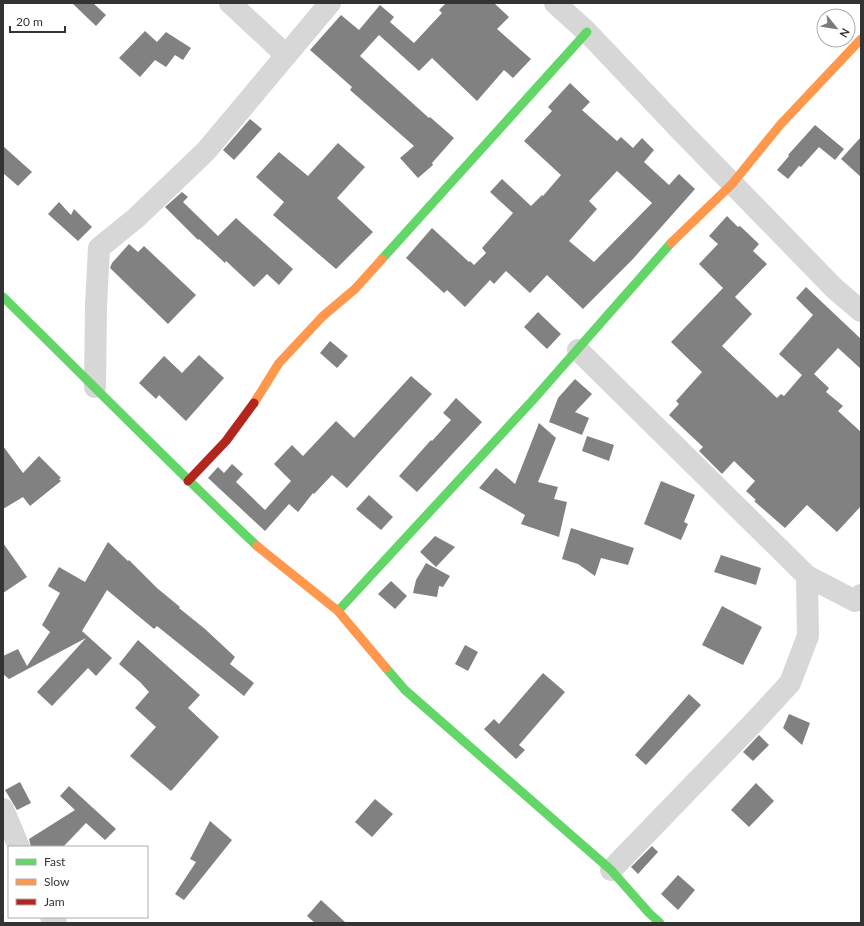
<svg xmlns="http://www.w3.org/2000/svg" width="864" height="926" viewBox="0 0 864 926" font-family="Lato,sans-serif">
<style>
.building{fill:#818181;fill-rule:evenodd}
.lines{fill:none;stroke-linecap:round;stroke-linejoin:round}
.street{stroke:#d7d7d7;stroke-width:22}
.fast{stroke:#63d668;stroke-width:9}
.slow{stroke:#ff974d;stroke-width:9}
.jam{stroke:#b3261e;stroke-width:9}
</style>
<rect width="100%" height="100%" fill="#fff"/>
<!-- building -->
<g class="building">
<polygon points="72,3 93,3 106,15 96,26"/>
<polygon points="446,3 494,3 509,17 497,29 531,59 513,78 504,70 477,101 432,58 419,71 379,35 360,56 429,118 430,117 454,138 432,163 433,165 418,178 400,158 414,146 350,90 352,87 310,50 341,15 359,30 380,5 394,17 390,22 414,43 442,13 439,10"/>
<polygon points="145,31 157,42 166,32 191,48 183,60 175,55 166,67 155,60 140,77 119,58"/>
<path d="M570,83l20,19 -8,8 35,31 4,-4 12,11 9,-10 12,12 -10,12 25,23 10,-11 16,15 -63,71 -49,49 -36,-34 -17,18 -24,-22 -12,13 -4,-4 -25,27 -18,-17 -3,3 -38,-35 26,-30 37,34 1,-1 4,4 12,-12 -4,-5 31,-35 -23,-21 12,-13 29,27 11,-11 1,1 18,-21 -37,-34 28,-30 -4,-4zM617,171l35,32 -58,59 -25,-21 28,-32 -8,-8z"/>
<polygon points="250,119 262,129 234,160 223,150"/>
<polygon points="815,125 844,149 835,160 819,147 801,167 799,166 788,179 777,170 789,156 788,155"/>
<polygon points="861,137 861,177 841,159"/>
<polygon points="338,143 365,167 337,198 373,232 336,269 273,215 284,202 256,177 279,152 308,176"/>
<polygon points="3,146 32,172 18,186 3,173"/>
<polygon points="182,192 188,197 183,202 218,236 236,218 293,269 279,285 267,274 254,287 226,261 225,263 199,239 198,240 165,207"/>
<polygon points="59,202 71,215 74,209 92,227 78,241 48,214"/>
<polygon points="727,216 738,227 740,226 759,244 753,251 767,264 735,297 752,314 722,346 777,398 781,394 784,396 802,375 779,354 813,315 796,298 806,287 861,339 861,369 838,348 814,374 829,388 826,392 843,406 838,411 861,432 861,506 837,532 807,505 785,528 754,501 756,500 746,491 755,481 734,461 722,474 699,451 703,447 669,415 679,404 676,401 702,372 671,342 723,288 699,264 718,244 709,236"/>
<polygon points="129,244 138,252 144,246 196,295 168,324 110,268 112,263"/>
<polygon points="538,312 561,334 547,349 524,327"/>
<polygon points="330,341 348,356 337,368 320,353"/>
<polygon points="199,355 224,378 186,421 159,395 156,399 139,383 164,356 182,373"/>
<polygon points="411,376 432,394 347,488 332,475 314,494 313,493 298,512 289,504 265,531 208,478 218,467 224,473 232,464 243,474 236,482 265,510 291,481 274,464 292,445 303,456 336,421 354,438"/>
<polygon points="575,379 592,394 575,412 589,418 582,435 549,422 558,398"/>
<polygon points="456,398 482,422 417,492 399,476 431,440 432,441 451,420 443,413"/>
<polygon points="539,423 556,438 538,482 558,487 554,499 567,502 559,537 521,524 525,515 479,488 496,468 515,484"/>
<polygon points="587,436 614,445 609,461 582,451"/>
<polygon points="3,446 23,473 39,456 61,478 59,479 61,481 30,506 23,497 3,509"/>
<polygon points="661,481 695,495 684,522 688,524 681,540 644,524"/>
<polygon points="369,495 393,517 381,530 356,509"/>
<polygon points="571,528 634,548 628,565 601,558 595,576 578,564 562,559"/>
<polygon points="435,536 455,547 436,567 420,552"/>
<polygon points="108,542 128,561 129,560 157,588 180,607 179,608 205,629 235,657 230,664 254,683 244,696 157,626 154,629 107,590 82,631 112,658 96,676 88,668 52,706 37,692 86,638 9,679 3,674 3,656 18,649 27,666 50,632 42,625 60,593 48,586 59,567 85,582"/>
<polygon points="3,543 27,577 3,593"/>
<polygon points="721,555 761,568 756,585 714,572"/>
<polygon points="426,563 450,576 443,587 439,586 437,597 413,593 416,580"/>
<polygon points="391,581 407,596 395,609 378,594"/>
<polygon points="722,606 762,627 743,665 702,645"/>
<polygon points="138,640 200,695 188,708 219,737 171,791 130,756 156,727 135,708 149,692 140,682 119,664"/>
<polygon points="465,645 478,652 468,671 455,664"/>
<polygon points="543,673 565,692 519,745 525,750 516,759 484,729 494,719 499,724"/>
<polygon points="689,694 701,705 646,765 635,755"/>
<polygon points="789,714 810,723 802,745 783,728"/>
<polygon points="759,735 769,745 753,761 743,752"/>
<polygon points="20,782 31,803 17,810 5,790"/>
<polygon points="756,783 774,801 749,827 731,810"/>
<polygon points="69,786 116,829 105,840 86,823 63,847 31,847 29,839 75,810 60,796"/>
<polygon points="375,799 393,814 372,837 355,822"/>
<polygon points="210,821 232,840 184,900 175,894 196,862 190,859"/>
<polygon points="652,846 658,852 638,874 631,867"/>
<polygon points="678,875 695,890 678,910 661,894"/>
<polygon points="321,900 346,923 315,923 307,916"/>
</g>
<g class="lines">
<!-- street -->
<g class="street">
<polyline points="230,3 286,55"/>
<polyline points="555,3 587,32 683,133 835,289 861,311"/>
<polyline points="578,350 807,576"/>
<polyline points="95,387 96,305 99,248 136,218 206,151 330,3"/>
<polyline points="3,809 19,847"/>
<polyline points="611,870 756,720 790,683 808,636 807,576 855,601 861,595"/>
<polyline points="51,917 56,923"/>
</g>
<!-- fast -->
<g class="fast">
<polyline points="382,259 587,32"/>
<path d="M3,297c85,83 168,168 254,249"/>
<polyline points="338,611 532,401 671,243"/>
<polyline points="386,668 405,690 611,870 649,913 660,923"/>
</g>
<!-- slow -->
<g class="slow">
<polyline points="671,243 732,184 780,125 861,39"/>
<polyline points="254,403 279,363 323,316 355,289 382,259"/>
<polyline points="257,546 338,611 386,668"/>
</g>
<!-- jam -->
<polyline class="jam" points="188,481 226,441 254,403"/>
</g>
<!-- border -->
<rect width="864" height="926" fill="none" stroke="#333333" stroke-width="8"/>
<!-- legend -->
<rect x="8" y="846" width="140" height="72" fill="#ffffff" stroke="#adadad"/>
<rect x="16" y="859" width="20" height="6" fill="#63d668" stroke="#adadad"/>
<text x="44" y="866" font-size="12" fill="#333333">Fast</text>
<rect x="16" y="879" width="20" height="6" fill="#ff974d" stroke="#adadad"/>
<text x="44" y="886" font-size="12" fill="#333333">Slow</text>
<rect x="16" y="899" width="20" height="6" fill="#b3261e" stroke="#adadad"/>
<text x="44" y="906" font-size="12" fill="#333333">Jam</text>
<!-- north arrow -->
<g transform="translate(836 28) rotate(120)"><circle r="19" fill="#ffffff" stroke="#adadad"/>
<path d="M0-3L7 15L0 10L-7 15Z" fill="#7a7a7a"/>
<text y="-6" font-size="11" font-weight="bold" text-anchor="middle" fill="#333333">N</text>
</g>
<!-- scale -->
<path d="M10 26v6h55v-6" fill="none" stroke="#333333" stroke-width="2"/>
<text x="16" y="26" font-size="12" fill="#333333" stroke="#ffffff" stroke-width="3" paint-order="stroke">20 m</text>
</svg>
